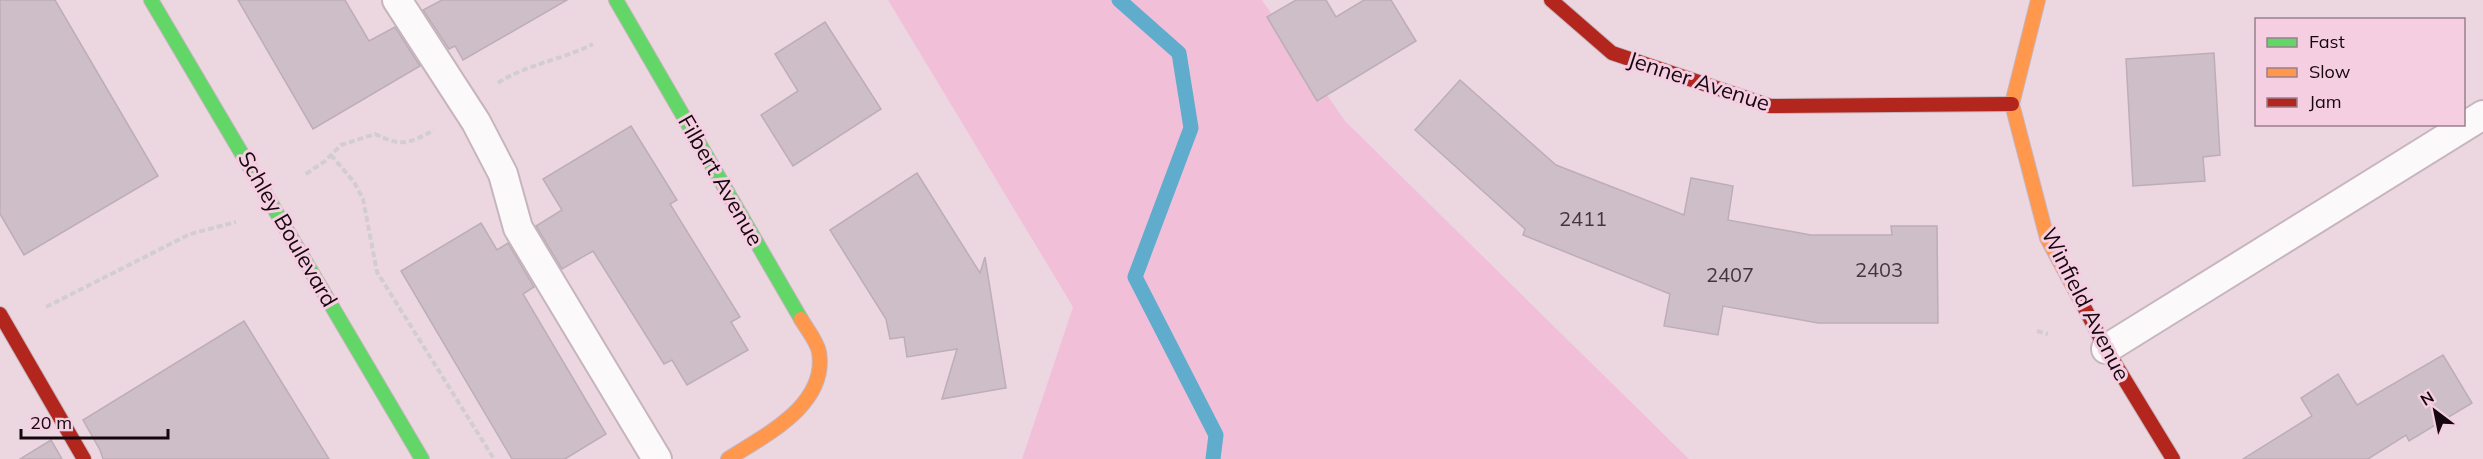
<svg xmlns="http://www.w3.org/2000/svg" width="2483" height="459" viewBox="0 0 2483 459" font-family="Mulish,sans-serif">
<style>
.green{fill:#f2bfd9}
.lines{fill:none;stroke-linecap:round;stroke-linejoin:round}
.stream{stroke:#5faccc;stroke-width:15}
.building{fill:#cebec8;stroke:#bcadb7;stroke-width:1.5}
.lane-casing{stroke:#c6b5bd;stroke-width:32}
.fast-casing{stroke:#c6b5bd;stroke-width:16}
.slow-casing{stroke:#c6b5bd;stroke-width:16}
.jam-casing{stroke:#c6b5bd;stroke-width:16}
.path{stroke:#d2cdd0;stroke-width:4;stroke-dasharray:6 3;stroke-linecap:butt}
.lane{stroke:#fcf9fa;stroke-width:28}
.fast{stroke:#63d668;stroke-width:14}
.slow{stroke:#ff974d;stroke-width:14}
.jam{stroke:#b3261e;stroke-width:14}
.labels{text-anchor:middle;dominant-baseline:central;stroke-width:6;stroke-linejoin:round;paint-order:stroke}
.number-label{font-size:20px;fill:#42363c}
.street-label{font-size:22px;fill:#14080e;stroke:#f5cee1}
</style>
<rect width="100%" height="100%" fill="#ecd7e1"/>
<!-- green -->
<polygon class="green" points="888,0 1262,0 1345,121 1689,459 1022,459 1073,307"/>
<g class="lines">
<!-- stream -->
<polyline class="stream" points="1119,0 1179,53 1191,128 1135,277 1216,435 1213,459"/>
</g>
<!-- building -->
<g class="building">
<polygon points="0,0 55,0 158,176 24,255 0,214"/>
<polygon points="238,0 345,0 369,41 395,27 420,66 313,129"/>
<polygon points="442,0 567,0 463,60 455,46 449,49 423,10"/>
<polygon points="1296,0 1326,0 1336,17 1364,0 1391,0 1416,41 1317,101 1267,17"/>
<polygon points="825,22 881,109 793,166 761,115 798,91 775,54"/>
<polygon points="2214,53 2220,155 2203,157 2205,181 2133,186 2126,59"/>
<polygon points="1460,80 1556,165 1684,215 1691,178 1733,186 1728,220 1811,235 1892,235 1891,226 1937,226 1938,323 1818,323 1723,306 1718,335 1664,326 1670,294 1523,235 1525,229 1415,130"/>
<polygon points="631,126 677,200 670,204 740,317 731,322 748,350 687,385 672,360 664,364 593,251 562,269 536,226 562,210 543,179"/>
<polygon points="917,173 980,273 985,257 1006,388 942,399 957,349 907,357 904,337 890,339 886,319 830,230"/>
<polygon points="481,223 497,250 508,243 534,287 523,294 606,434 565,459 512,459 401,271"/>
<polygon points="244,321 329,459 103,459 100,450 83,420"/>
<polygon points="2443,355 2472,403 2409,441 2406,435 2368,459 2243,459 2312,416 2301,398 2338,374 2357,405"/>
<polygon points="51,440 62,459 20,459"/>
</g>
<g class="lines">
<!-- lane casing -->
<g class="lane-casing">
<g id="lane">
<polyline points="397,0 476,122 503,174 518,228 657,459"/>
<polyline points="2106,349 2483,115"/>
</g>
</g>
<!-- fast casing -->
<g class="fast-casing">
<g id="fast">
<polyline points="151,0 422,459"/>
<polyline points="616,0 801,319"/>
</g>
</g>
<!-- slow casing -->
<g class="slow-casing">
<g id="slow">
<polyline points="2038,0 2012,104 2047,238 2082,303"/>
<path d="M728,459c37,-24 100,-54 91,-107 -2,-11 -13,-24 -18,-33"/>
</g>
</g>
<!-- jam casing -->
<g class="jam-casing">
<g id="jam">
<polyline points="1551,0 1612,53 1770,106 2012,104"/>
<polyline points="2082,303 2106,349 2173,459"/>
<polyline points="0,314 84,459"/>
</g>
</g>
<!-- path -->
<g class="path">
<path d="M498,83c29,-19 64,-23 95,-39"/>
<polyline points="331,155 354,182 363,199 377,272 494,459"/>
<path d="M306,174l19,-13 16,-16 34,-11c27,13 33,10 59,-4"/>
<polyline points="46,307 190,234 236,222"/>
<polyline points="2037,331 2048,334"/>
</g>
<!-- lane -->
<use href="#lane" class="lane"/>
<!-- fast -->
<use href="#fast" class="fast"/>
<!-- slow -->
<use href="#slow" class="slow"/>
<!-- jam -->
<use href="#jam" class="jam"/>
</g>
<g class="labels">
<!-- number labels -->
<g class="number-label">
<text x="1583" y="218">2411</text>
<text x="1879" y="269">2403</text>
<text x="1730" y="274">2407</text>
</g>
<!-- street labels -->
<g class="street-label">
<text transform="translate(1699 81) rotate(18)">Jenner Avenue</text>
<text transform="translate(721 180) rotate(60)">Filbert Avenue</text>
<text transform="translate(288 229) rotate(60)">Schley Boulevard</text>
<text transform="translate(2086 304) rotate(63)">Winfield Avenue</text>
</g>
</g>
<!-- legend -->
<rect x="2255" y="18" width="210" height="108" fill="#f5cee1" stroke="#9b7f8d" stroke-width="1.5"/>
<rect x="2267" y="38" width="30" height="9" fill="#63d668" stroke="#9b7f8d" stroke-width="1.5"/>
<text x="2309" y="48" font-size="18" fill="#14080e">Fast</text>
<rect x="2267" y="68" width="30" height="9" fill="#ff974d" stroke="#9b7f8d" stroke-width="1.5"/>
<text x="2309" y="78" font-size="18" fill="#14080e">Slow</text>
<rect x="2267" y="98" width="30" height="9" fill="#b3261e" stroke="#9b7f8d" stroke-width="1.5"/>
<text x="2309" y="108" font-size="18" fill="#14080e">Jam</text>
<!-- north arrow -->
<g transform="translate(2435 411) rotate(328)" stroke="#f5cee1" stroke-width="4.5" paint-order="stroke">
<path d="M0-4.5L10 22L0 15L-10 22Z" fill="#14080e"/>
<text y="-9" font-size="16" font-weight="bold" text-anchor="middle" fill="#14080e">N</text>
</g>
<!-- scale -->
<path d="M21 429v9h147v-9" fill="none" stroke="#14080e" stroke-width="3"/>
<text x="30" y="429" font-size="18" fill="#14080e" stroke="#f5cee1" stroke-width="4.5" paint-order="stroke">20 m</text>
</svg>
